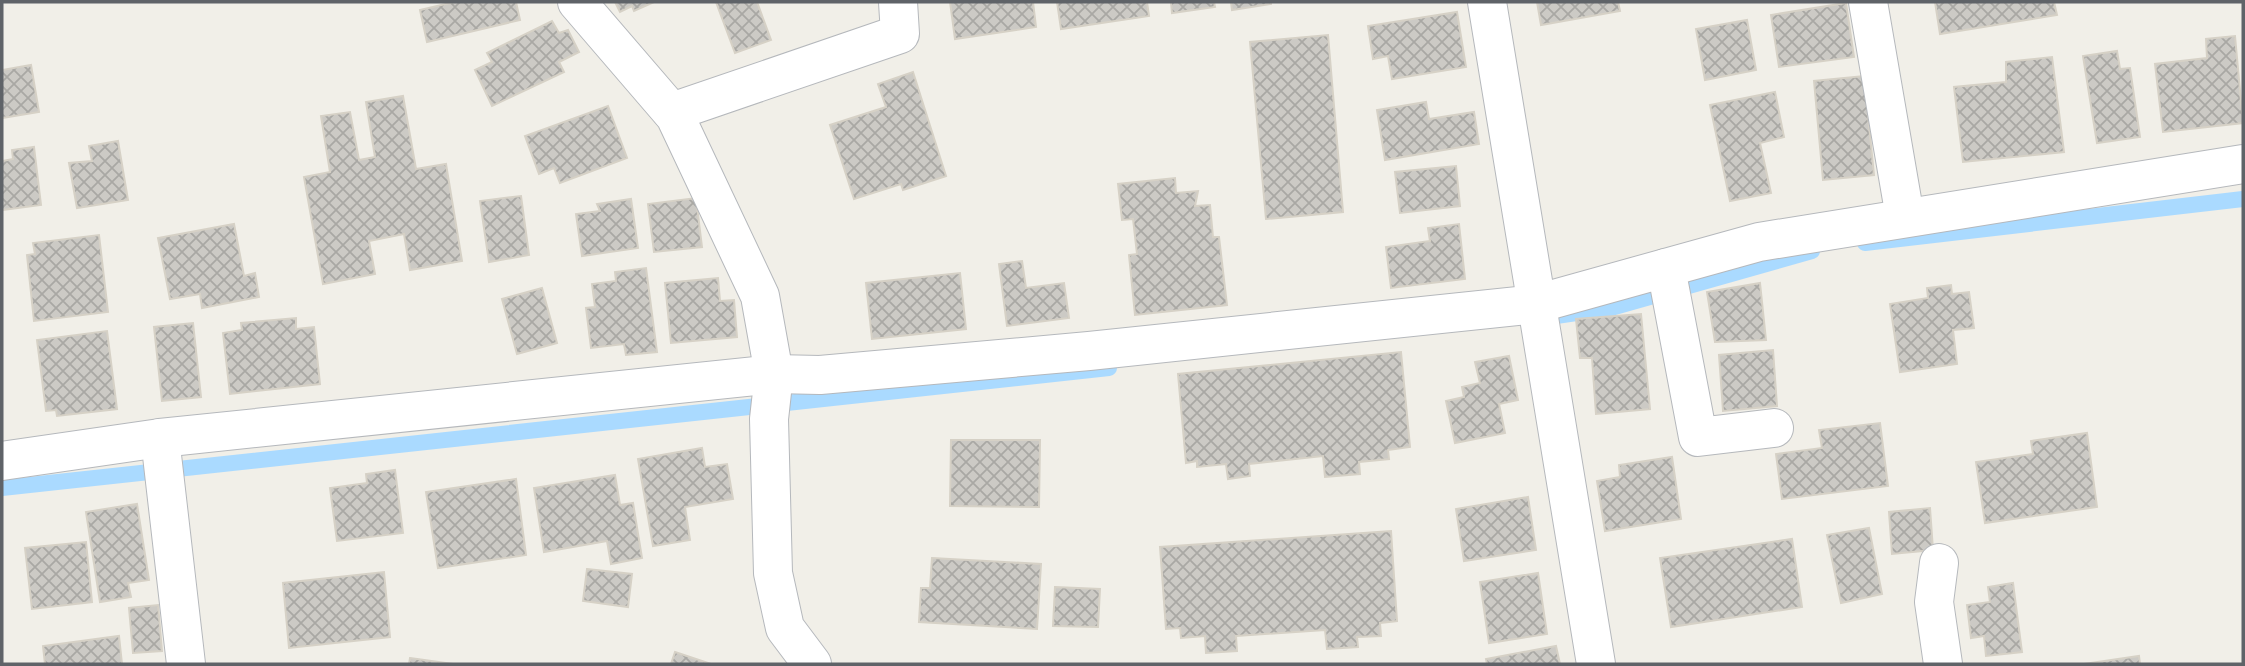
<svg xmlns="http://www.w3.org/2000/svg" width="2245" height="666" viewBox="0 0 2245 666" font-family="'Fira Sans Condensed',sans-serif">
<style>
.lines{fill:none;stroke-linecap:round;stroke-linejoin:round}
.stream{stroke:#aadaff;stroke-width:16}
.building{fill:url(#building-cross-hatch);stroke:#d6d1c6;stroke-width:2}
.street-casing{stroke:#b5b8bc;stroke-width:40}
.street{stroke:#fff;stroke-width:38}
</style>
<defs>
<pattern id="building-cross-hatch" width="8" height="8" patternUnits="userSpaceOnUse" patternTransform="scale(1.75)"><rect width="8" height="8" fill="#cccac5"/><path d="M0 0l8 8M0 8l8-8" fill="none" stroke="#a9a8a4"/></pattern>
</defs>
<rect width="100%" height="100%" fill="#f1efe8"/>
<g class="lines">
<!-- stream -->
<g class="stream">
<polyline points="1865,243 2243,199"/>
<polyline points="1556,316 1611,308 1812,251"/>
<polyline points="2,488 1109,368"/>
</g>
</g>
<!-- building -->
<g class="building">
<polygon points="454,2 516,2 520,20 427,42 420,10"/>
<polygon points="615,2 654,2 634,11 632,6 620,12"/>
<polygon points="716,2 757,2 771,40 735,53"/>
<polygon points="950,2 1033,2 1036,27 955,39"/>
<polygon points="1057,2 1147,2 1149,16 1061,29"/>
<polygon points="1171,2 1214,2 1215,7 1172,13"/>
<polygon points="1231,2 1271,2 1271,4 1232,10"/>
<polygon points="1537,2 1618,2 1620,11 1541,25"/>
<polygon points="1935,2 2054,2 2057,15 1940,34"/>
<polygon points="1846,3 1854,57 1779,67 1771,15"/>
<polygon points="1457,12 1466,67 1392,79 1388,56 1373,59 1368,26"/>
<polygon points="1747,20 1756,70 1705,80 1696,29"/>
<polygon points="552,21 559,33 568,30 579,52 559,62 564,72 492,106 475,70 492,62 487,53"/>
<polygon points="1328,35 1343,212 1266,219 1250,42"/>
<polygon points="2235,36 2243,123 2163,132 2155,64 2207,58 2206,39"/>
<polygon points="2117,51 2120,69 2130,68 2140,137 2097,143 2083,56"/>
<polygon points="2052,57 2064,152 1963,162 1954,87 2006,82 2006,62"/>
<polygon points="31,65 39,112 2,118 2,70"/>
<polygon points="913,72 946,176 903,190 901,184 854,199 830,125 886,107 878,84"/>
<polygon points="1864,76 1874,175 1823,180 1814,81"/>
<polygon points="1775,92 1784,137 1760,143 1771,193 1730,201 1710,105"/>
<polygon points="403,96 416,169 446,164 462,261 410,270 404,234 369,241 375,274 323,284 304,177 330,172 321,116 350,112 359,160 375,157 366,102"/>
<polygon points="1426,102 1429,119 1474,112 1479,144 1385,160 1377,110"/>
<polygon points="608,106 627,158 560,183 554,168 539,174 525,136"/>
<polygon points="118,141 128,200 77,208 69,163 92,161 89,146"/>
<polygon points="34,147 41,205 2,210 2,161 13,159 12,150"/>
<polygon points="1456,166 1460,206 1400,213 1395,172"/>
<polygon points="1175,178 1176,193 1198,191 1195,206 1210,205 1213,237 1219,237 1227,305 1135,315 1129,255 1137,254 1133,219 1122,220 1118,184"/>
<polygon points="521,196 529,255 489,262 480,201"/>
<polygon points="696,198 702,247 654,252 648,204"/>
<polygon points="631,199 638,248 582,256 576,214 600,211 597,204"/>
<polygon points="234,224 244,276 255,273 259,297 202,308 200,294 170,299 158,238"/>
<polygon points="1459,224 1465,279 1391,288 1386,247 1430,241 1428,228"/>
<polygon points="99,235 108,312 34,321 27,255 35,254 33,243"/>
<polygon points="1022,261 1026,288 1064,283 1069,318 1007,326 999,264"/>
<polygon points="646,268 657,352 626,355 624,344 591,348 586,308 595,307 592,284 616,281 615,272"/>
<polygon points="960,273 966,329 872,339 866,283"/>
<polygon points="718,278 720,301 734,300 737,337 671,343 665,283"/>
<polygon points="1760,283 1766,340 1715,342 1707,292"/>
<polygon points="1951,285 1952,294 1969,292 1974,328 1953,330 1957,364 1900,372 1890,304 1928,298 1927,288"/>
<polygon points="542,288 557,343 517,354 502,299"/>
<polygon points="1641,314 1650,409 1596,414 1592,358 1580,358 1576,319"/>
<polygon points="296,318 296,329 314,327 320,384 230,394 223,333 242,330 241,323"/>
<polygon points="193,323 201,397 162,401 154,327"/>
<polygon points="107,331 117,409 57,416 56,410 46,411 37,340"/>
<polygon points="1773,350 1777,406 1723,411 1719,355"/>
<polygon points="1401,352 1410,447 1388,450 1389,459 1359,462 1360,474 1325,477 1323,456 1249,464 1250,476 1228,479 1226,464 1197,467 1197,461 1186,463 1178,374"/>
<polygon points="1509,356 1518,400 1499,404 1505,433 1455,443 1446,401 1464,397 1462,387 1480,383 1475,362"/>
<polygon points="1880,423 1888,486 1782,499 1776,454 1822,448 1819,430"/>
<polygon points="2087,433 2097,507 1985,523 1976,462 2033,454 2031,441"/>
<polygon points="951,440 1040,440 1039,507 950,506"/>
<polygon points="702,448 705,467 727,464 733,499 685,507 690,540 653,546 638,459"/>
<polygon points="1672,457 1681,519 1605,531 1597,481 1620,477 1619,465"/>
<polygon points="395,470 403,533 337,541 330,488 367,483 366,474"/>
<polygon points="615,475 620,505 633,503 642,558 611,564 607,541 544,552 534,488"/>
<polygon points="516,479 526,555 438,568 426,492"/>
<polygon points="1528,497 1536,550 1464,561 1456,509"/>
<polygon points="137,504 149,580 128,583 131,597 100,602 86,512"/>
<polygon points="1930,508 1933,550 1892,554 1889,512"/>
<polygon points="1869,528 1882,594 1841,603 1827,535"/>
<polygon points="1391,531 1397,621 1380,623 1381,636 1357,637 1358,647 1327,649 1325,630 1236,636 1237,651 1206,653 1205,636 1181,638 1180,628 1166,629 1160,547"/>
<polygon points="1792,539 1802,607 1671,627 1660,558"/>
<polygon points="86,542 92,602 32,609 25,548"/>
<polygon points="932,558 1041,564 1037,629 919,622 921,588 930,588"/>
<polygon points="587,569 632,574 628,607 583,601"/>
<polygon points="384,572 390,637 289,648 283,583"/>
<polygon points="1538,573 1547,634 1489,643 1480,582"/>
<polygon points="2013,583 2022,652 1986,656 1984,636 1971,638 1967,605 1990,602 1988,587"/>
<polygon points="1055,587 1100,589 1098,627 1053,626"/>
<polygon points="158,605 162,651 133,653 129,608"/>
<polygon points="119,636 122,664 45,664 43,646"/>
<polygon points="1556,646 1560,664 1487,664 1486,659"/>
<polygon points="675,652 711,664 671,664"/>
<polygon points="2139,656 2140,664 2084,664"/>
<polygon points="410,658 453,664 409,664"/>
</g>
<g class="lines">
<!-- street casing -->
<g class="street-casing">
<g id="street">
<polyline points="577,2 675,116 760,296 774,374 769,419 773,573 785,628 812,664"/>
<polyline points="1487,2 1596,664"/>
<polyline points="1868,2 1905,217"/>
<polyline points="672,112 900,34 898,2"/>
<polyline points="1666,268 1698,437 1774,428"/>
<polyline points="160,438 186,664"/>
<polyline points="2,461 160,438 774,374 820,375 1089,351 1536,304 1759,242 2243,164"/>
<polyline points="1939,563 1934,602 1943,664"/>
</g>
</g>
<!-- street -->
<use href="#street" class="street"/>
</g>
<!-- border -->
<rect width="2245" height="666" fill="none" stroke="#5f6368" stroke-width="7"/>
</svg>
